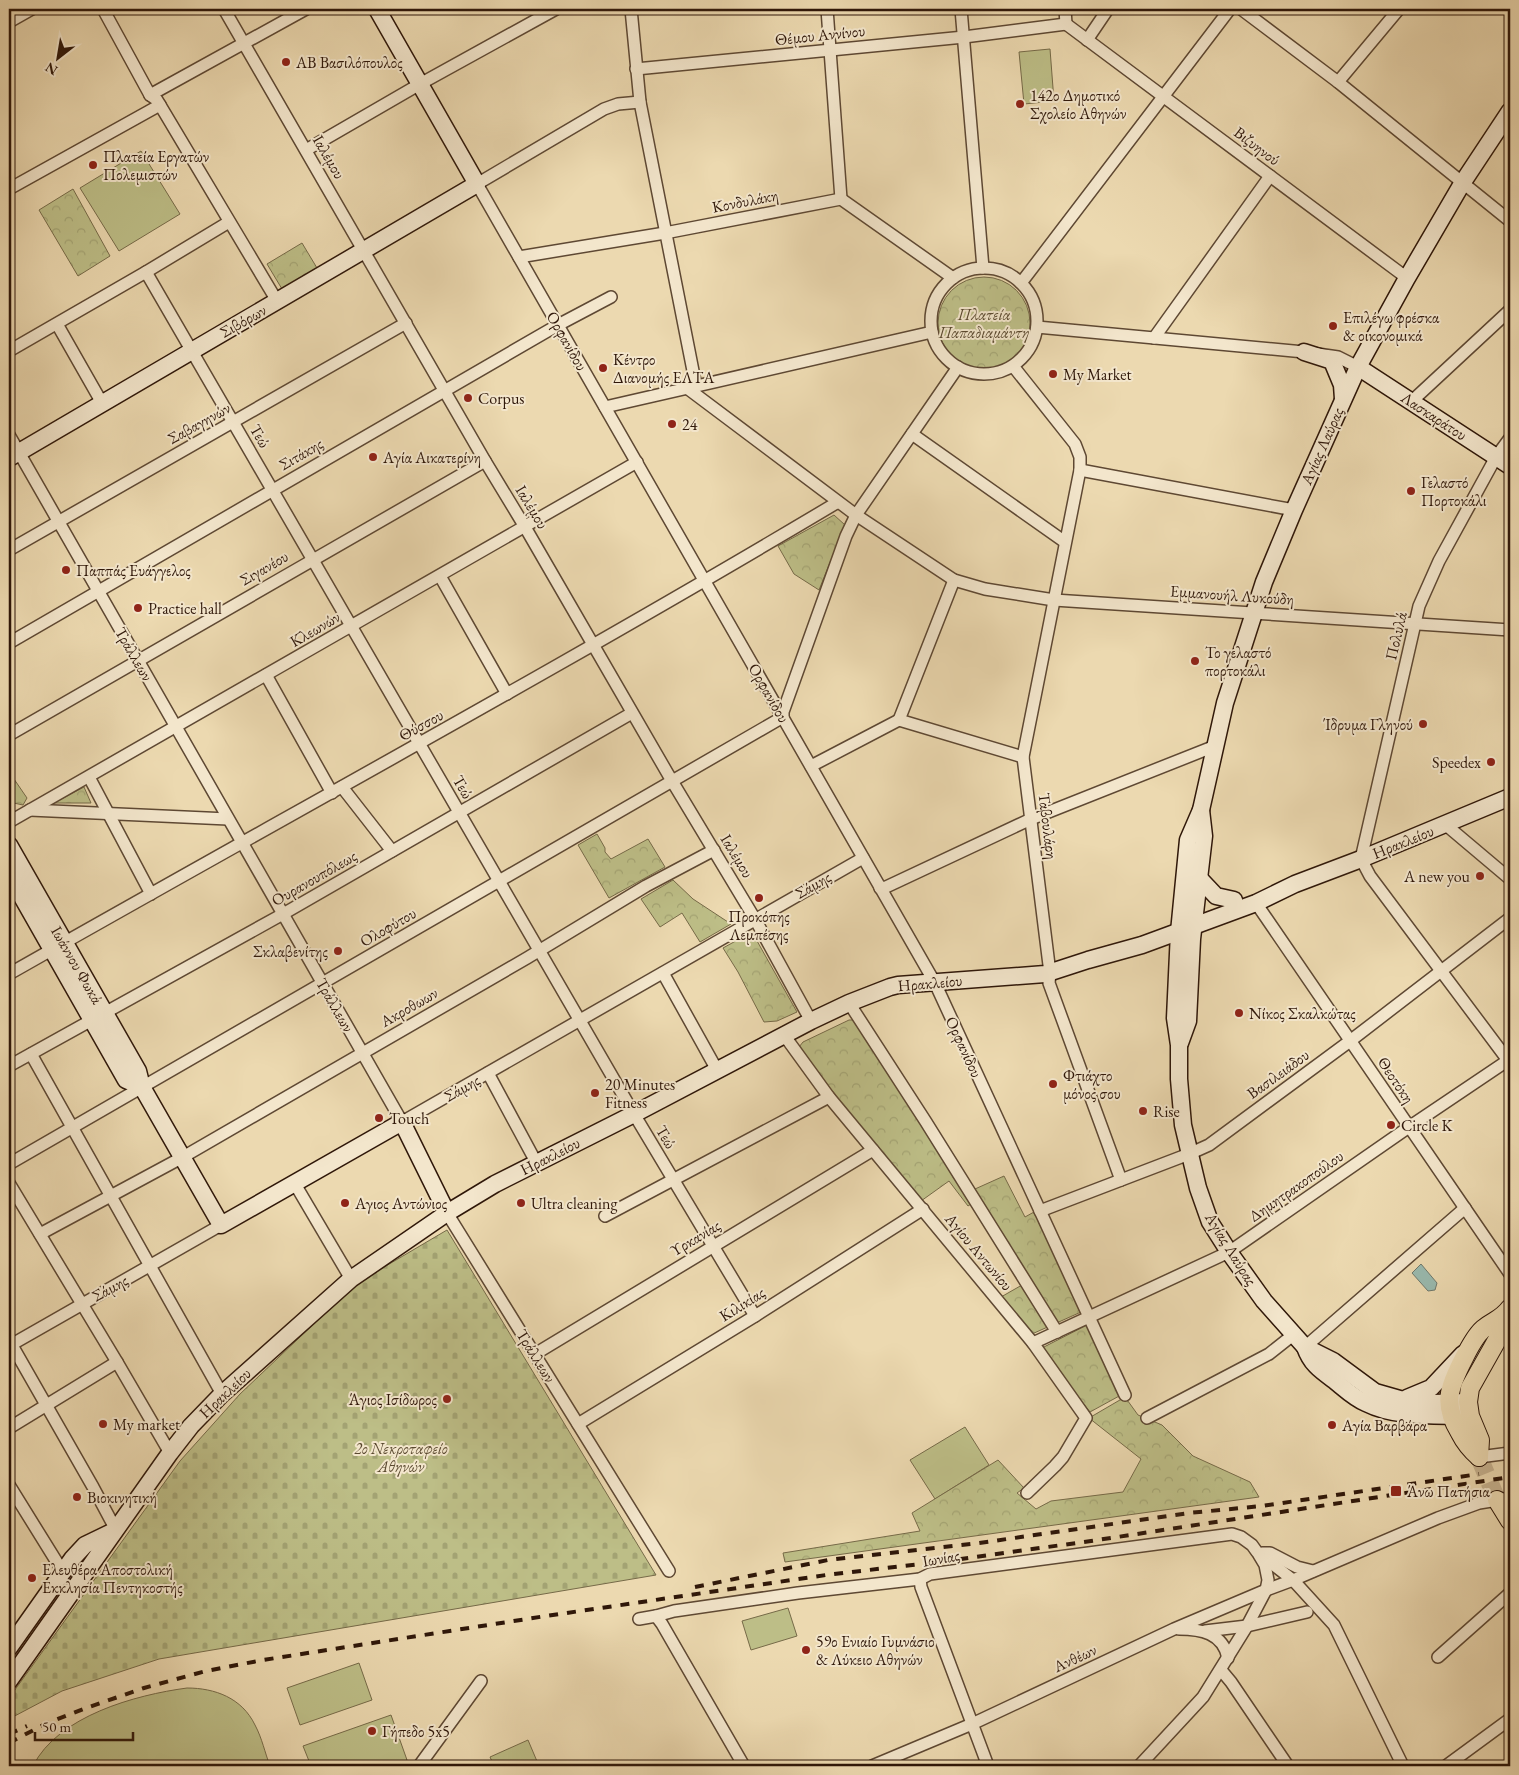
<svg xmlns="http://www.w3.org/2000/svg" width="1519" height="1775" viewBox="0 0 1519 1775" font-family="'EB Garamond',serif">
<style>
.green{fill:#bdbe87;stroke:#766a48}
.cemetery{fill:url(#cemetery-stones);stroke:#766a48}
.park{fill:url(#park-crowns);stroke:#766a48}
.water{fill:#99baaf;stroke:#6f796d}
.lines{fill:none;stroke-linecap:round;stroke-linejoin:round}
.primary-tunnel{stroke:#c6b28f;stroke-width:18;stroke-dasharray:18 9;stroke-linecap:butt}
.street-casing{stroke:#5e4833;stroke-width:14}
.secondary-casing{stroke:#2f1709;stroke-width:19}
.primary-casing{stroke:#2f1709;stroke-width:20}
.street{stroke:#f3e6cc;stroke-width:11}
.secondary{stroke:#f3e6cc;stroke-width:16}
.primary{stroke:#ecd9b0;stroke-width:18}
.rail{stroke:#2f1709;stroke-width:4;stroke-dasharray:9 9;stroke-linecap:butt}
.poi-dot{fill:#8f2418;stroke:#f3e6cc;stroke-width:2}
.labels{text-anchor:middle;dominant-baseline:central;stroke-width:4;stroke-linejoin:round;paint-order:stroke}
.street-label{font-size:16px;fill:#2f1709;stroke:#f3e6cc}
.poi-label{font-size:16px;fill:#2f1709;stroke:#f3e6cc;text-anchor:start}
.park-label{font-size:16px;font-style:italic;fill:#5a492f;stroke:#f3e6cc}
</style>
<defs>
<pattern id="cemetery-stones" width="16" height="16" patternUnits="userSpaceOnUse" patternTransform="scale(1.25)"><rect width="16" height="16" fill="#bdbe87"/><path d="M2 7V4a2 2 0 0 1 4 0v3zM10 15v-3a2 2 0 0 1 4 0v3z" fill="#a3a373"/></pattern>
<pattern id="park-crowns" width="20" height="18" patternUnits="userSpaceOnUse" patternTransform="scale(1.25)"><rect width="20" height="18" fill="#bdbe87"/><path d="M2 6a3 3 0 1 1 6 0M12 15a3 3 0 1 1 6 0" fill="none" stroke="#a3a373"/></pattern>
</defs>
<rect width="100%" height="100%" fill="#ecd9b0"/>
<filter id="stains"><feTurbulence type="fractalNoise" baseFrequency=".004" numOctaves="4"/><feColorMatrix values="0 0 0 0 .2 0 0 0 0 .09 0 0 0 0 .02 0 0 0 .5 -.17"/></filter>
<radialGradient id="worn" r=".72"><stop offset=".6" stop-color="#630" stop-opacity="0"/><stop offset="1" stop-color="#630" stop-opacity=".3"/></radialGradient>
<!-- green -->
<g class="green">
<polygon points="1050,49 1054,101 1024,104 1019,52"/>
<polygon points="141,151 180,214 119,251 80,188"/>
<polygon points="965,1427 989,1465 935,1499 910,1460"/>
<polygon points="788,1608 797,1636 751,1650 742,1621"/>
<polygon points="359,1663 372,1700 300,1725 287,1688"/>
<path d="M187,1688c28,0 55,10 68,37 7,13 10,28 15,41h-237c25,-50 102,-71 154,-78z"/>
<polygon points="391,1715 407,1760 389,1766 311,1766 303,1746"/>
<polygon points="528,1740 539,1766 494,1766 490,1757"/>
</g>
<!-- cemetery -->
<polygon class="cemetery" points="447,1230 656,1575 159,1659 62,1691 9,1719 9,1698 180,1461 240,1394 357,1283"/>
<!-- park -->
<g class="park">
<polygon points="73,189 110,256 78,276 39,210"/>
<polygon points="302,243 317,268 282,289 267,264"/>
<circle cx="984" cy="323" r="46"/>
<polygon points="834,515 845,525 819,590 794,574 778,546"/>
<polygon points="14,779 27,798 23,805 9,802 9,783"/>
<polygon points="84,787 91,803 54,803"/>
<polygon points="597,834 605,848 605,852 611,859 648,839 665,867 609,898 578,845"/>
<polygon points="673,880 693,899 731,924 700,942 682,913 660,927 641,899"/>
<polygon points="752,932 797,1012 777,1021 764,1022 738,972 723,948"/>
<polygon points="849,1020 861,1020 971,1186 975,1189 1004,1176 1025,1217 1034,1212 1081,1312 1032,1334 1001,1297 1022,1285 971,1204 968,1206 949,1181 921,1201 801,1053 799,1047 803,1042"/>
<polygon points="1087,1325 1121,1395 1090,1412 1040,1349"/>
<polygon points="1125,1397 1138,1415 1162,1425 1193,1456 1250,1482 1259,1497 785,1562 783,1553 920,1531 912,1513 998,1460 1024,1488 1017,1493 1036,1509 1051,1501 1123,1492 1141,1459 1089,1418"/>
</g>
<!-- water -->
<polygon class="water" points="1421,1264 1437,1283 1435,1290 1428,1291 1412,1273"/>
<g class="lines">
<!-- primary-tunnel -->
<polyline class="primary-tunnel" points="1479,1457 1497,1500"/>
<!-- street casing -->
<g class="street-casing">
<g id="street">
<polyline points="103,9 150,95 157,100 277,301"/>
<polyline points="224,9 485,461 525,527 672,781 755,919 811,1021"/>
<polyline points="631,9 640,102 696,386"/>
<polyline points="827,9 841,199"/>
<polyline points="961,9 983,268"/>
<polyline points="1065,9 1066,24"/>
<polyline points="1241,9 1338,82 1510,221"/>
<polyline points="9,22 32,9"/>
<polyline points="1066,24 1407,278"/>
<polyline points="1087,40 1108,9"/>
<polyline points="636,69 964,37 1066,24"/>
<polyline points="1338,82 1399,9"/>
<polyline points="150,95 306,9"/>
<polyline points="640,102 618,104 604,109 477,184 935,983 1125,1395"/>
<polyline points="306,150 420,84 556,9"/>
<polyline points="9,189 160,105"/>
<polyline points="519,257 665,233 841,199 953,278"/>
<circle cx="984" cy="321" r="53"/>
<polyline points="146,272 634,1114 755,1316"/>
<polyline points="1021,283 1230,9"/>
<polyline points="57,324 102,403"/>
<polyline points="1037,327 1304,352 1338,357 1358,367"/>
<polyline points="1154,338 1270,176"/>
<polyline points="9,351 146,272 229,222"/>
<polyline points="1013,366 1075,444 1080,457 1080,470 1023,757 1050,973 1049,983 1121,1180"/>
<polyline points="687,388 856,515 954,580 985,589 1054,600 1510,630"/>
<polyline points="1412,401 1510,310"/>
<polyline points="605,407 932,332"/>
<polyline points="912,434 1065,542"/>
<polyline points="9,435 402,1122 863,858"/>
<polyline points="1510,438 1496,457 1439,561 1419,606 1361,859 1370,876 1510,1063"/>
<polyline points="1080,470 1294,510"/>
<polyline points="9,550 406,323"/>
<polyline points="440,576 507,694"/>
<polyline points="9,643 558,325 611,297"/>
<polyline points="266,675 332,793"/>
<polyline points="899,720 954,580"/>
<polyline points="9,735 485,461"/>
<polyline points="811,766 899,720 1023,757"/>
<polyline points="89,777 151,894"/>
<polyline points="342,787 392,851"/>
<polyline points="30,810 228,819"/>
<polyline points="9,822 637,462"/>
<polyline points="1446,825 1510,879"/>
<polyline points="880,888 886,887 1031,819 1215,746"/>
<polyline points="1256,903 1510,1274"/>
<polyline points="663,973 717,1070"/>
<path d="M9,974c276,-157 556,-309 829,-472"/>
<polyline points="849,1003 926,1122 1057,1332"/>
<polyline points="784,1035 829,1097 1033,1343 1086,1418 1063,1457 1055,1466 1027,1493"/>
<polyline points="31,1054 222,1394"/>
<polyline points="9,1066 283,914 632,713"/>
<polyline points="488,1073 536,1162"/>
<polyline points="9,1164 783,717 783,712 846,536 856,515 958,367"/>
<polyline points="9,1183 117,1362 170,1453"/>
<polyline points="295,1184 351,1279"/>
<polyline points="1040,1211 1189,1154 1209,1145 1350,1041 1510,918"/>
<polyline points="447,1213 669,1571"/>
<polyline points="605,1216 829,1097"/>
<polyline points="40,1234 183,1157 527,958 646,886 714,850"/>
<polyline points="9,1340 93,1487 116,1530"/>
<polyline points="1033,1343 1229,1252 1409,1127 1510,1059"/>
<polyline points="9,1346 221,1225"/>
<polyline points="1305,1347 1465,1208"/>
<polyline points="535,1354 873,1150"/>
<polyline points="1147,1418 1269,1354 1293,1335"/>
<polyline points="578,1424 755,1316 923,1209"/>
<polyline points="9,1428 117,1362"/>
<polyline points="1479,1457 1510,1453"/>
<polyline points="9,1485 63,1572"/>
<polyline points="1262,1553 1270,1553 1297,1567 1313,1571"/>
<polyline points="920,1579 921,1587 988,1766"/>
<polyline points="656,1616 674,1611 798,1593 920,1579 930,1574 1232,1534 1241,1537 1252,1545 1257,1552 1293,1580 1334,1625 1403,1766"/>
<polyline points="639,1619 656,1616 662,1624 744,1766"/>
<path d="M1179,1629c22,0 44,4 49,29"/>
<polyline points="1205,1631 1247,1626 1307,1612"/>
<polyline points="1438,1657 1510,1593"/>
<polyline points="1221,1670 1231,1682 1288,1766"/>
<polyline points="419,1766 481,1681"/>
<polyline points="872,1766 972,1724 1174,1629 1266,1590 1293,1580 1438,1518 1479,1503 1510,1498"/>
<polyline points="1139,1766 1203,1697 1247,1626 1266,1590 1268,1580 1265,1565 1259,1555"/>
<polyline points="1446,1766 1510,1719"/>
</g>
</g>
<!-- secondary casing -->
<g class="secondary-casing">
<g id="secondary">
<polyline points="1304,352 1332,361 1342,385 1343,399"/>
<polyline points="1358,367 1510,466"/>
<polyline points="9,458 477,184 377,9"/>
<polyline points="9,845 138,1071 142,1087 221,1225 402,1122 447,1213"/>
<polyline points="9,874 126,1080 142,1087"/>
<polyline points="1199,878 1216,896 1234,900"/>
<polyline points="1180,1043 1188,1021 1192,939 1204,836 1201,810"/>
<path d="M1305,1347c6,17 15,23 30,34 10,8 19,17 31,22 30,15 67,12 99,13"/>
<polyline points="1407,1398 1431,1388 1463,1354"/>
<polyline points="1468,1402 1433,1403 1403,1400 1375,1392 1333,1361 1305,1347 1264,1301 1229,1252 1210,1222 1198,1188 1183,1125 1179,1079 1179,1045 1175,1018 1179,932 1188,840 1201,810 1225,703 1264,582 1294,510 1358,367 1407,278 1463,182 1510,111"/>
<polyline points="9,1648 72,1559 85,1545 114,1531"/>
<polyline points="9,1681 170,1453 191,1426 222,1394 351,1279 447,1213 495,1184 634,1114 811,1021 849,1003 890,987 898,985 1045,974 1088,960 1142,945 1256,903 1295,884 1361,859 1510,797"/>
</g>
</g>
<!-- primary casing -->
<g class="primary-casing">
<g id="primary">
<path d="M1479,1457c-8,-7 -14,-14 -19,-24 -18,-29 -11,-46 4,-75 5,-10 11,-22 19,-29 11,-9 18,-9 27,-21"/>
<polyline points="1479,1457 1480,1440 1470,1416 1468,1402 1470,1388 1497,1340 1503,1317"/>
<polyline points="1497,1500 1510,1521"/>
</g>
</g>
<!-- street -->
<use href="#street" class="street"/>
<!-- secondary -->
<use href="#secondary" class="secondary"/>
<!-- primary -->
<use href="#primary" class="primary"/>
<!-- rail -->
<g class="rail">
<polyline points="695,1587 828,1560 979,1543 1189,1513 1262,1506 1479,1474"/>
<polyline points="9,1734 27,1726"/>
<polyline points="9,1743 45,1724 89,1707 144,1688 206,1671 263,1660 546,1616 826,1575 946,1561 1091,1541 1510,1477"/>
</g>
</g>
<!-- markers -->
<g class="poi-dot">
<circle cx="286" cy="62" r="5"/>
<circle cx="1020" cy="104" r="5"/>
<circle cx="93" cy="165" r="5"/>
<circle cx="1333" cy="326" r="5"/>
<circle cx="603" cy="368" r="5"/>
<circle cx="1053" cy="374" r="5"/>
<circle cx="468" cy="398" r="5"/>
<circle cx="672" cy="424" r="5"/>
<circle cx="373" cy="457" r="5"/>
<circle cx="1411" cy="491" r="5"/>
<circle cx="66" cy="570" r="5"/>
<circle cx="138" cy="608" r="5"/>
<circle cx="1195" cy="661" r="5"/>
<circle cx="1423" cy="724" r="5"/>
<circle cx="1491" cy="762" r="5"/>
<circle cx="1480" cy="876" r="5"/>
<circle cx="759" cy="898" r="5"/>
<circle cx="338" cy="951" r="5"/>
<circle cx="1239" cy="1013" r="5"/>
<circle cx="1053" cy="1084" r="5"/>
<circle cx="595" cy="1093" r="5"/>
<circle cx="1143" cy="1111" r="5"/>
<circle cx="379" cy="1118" r="5"/>
<circle cx="1391" cy="1125" r="5"/>
<circle cx="345" cy="1203" r="5"/>
<circle cx="521" cy="1203" r="5"/>
<circle cx="447" cy="1399" r="5"/>
<circle cx="103" cy="1424" r="5"/>
<circle cx="1332" cy="1425" r="5"/>
<rect x="1390" y="1485" width="12" height="12" rx="2.5"/>
<circle cx="77" cy="1497" r="5"/>
<circle cx="32" cy="1578" r="5"/>
<circle cx="806" cy="1650" r="5"/>
<circle cx="372" cy="1731" r="5"/>
</g>
<g class="labels">
<!-- street labels -->
<g class="street-label">
<text transform="translate(820 35) rotate(-6)">Θέμου Αννίνου</text>
<text transform="translate(1257 146) rotate(37)">Βιζυηνού</text>
<text transform="translate(329 157) rotate(60)">Ιαλέμου</text>
<text transform="translate(745 201) rotate(-11)">Κονδυλάκη</text>
<text transform="translate(243 321) rotate(-30)">Σιβόρων</text>
<text transform="translate(567 341) rotate(60)">Ορφανίδου</text>
<text transform="translate(1434 416) rotate(33)">Λασκαράτου</text>
<text transform="translate(199 423) rotate(-29)">Σαβαγηνών</text>
<text transform="translate(260 436) rotate(60)">Τεώ</text>
<text transform="translate(1322 446) rotate(-66)">Αγίας Λαύρας</text>
<text transform="translate(301 454) rotate(-30)">Σιτάκης</text>
<text transform="translate(532 507) rotate(59)">Ιαλέμου</text>
<text transform="translate(264 568) rotate(-30)">Σιγανέου</text>
<text transform="translate(1232 595) rotate(4)">Εμμανουήλ Λυκούδη</text>
<text transform="translate(315 629) rotate(-30)">Κλεωνών</text>
<text transform="translate(1396 636) rotate(-77)">Πολυλά</text>
<text transform="translate(134 654) rotate(60)">Τράλλεων</text>
<text transform="translate(769 693) rotate(60)">Ορφανίδου</text>
<text transform="translate(421 725) rotate(-29)">Θύσσου</text>
<text transform="translate(463 787) rotate(60)">Τεώ</text>
<text transform="translate(1048 826) rotate(83)">Ταβουλάρη</text>
<text transform="translate(1403 842) rotate(-22)">Ηρακλείου</text>
<text transform="translate(737 856) rotate(59)">Ιαλέμου</text>
<text transform="translate(314 878) rotate(-30)">Ουρανουπόλεως</text>
<text transform="translate(813 885) rotate(-30)">Σάμης</text>
<text transform="translate(388 927) rotate(-30)">Ολοφύτου</text>
<text transform="translate(77 965) rotate(60)">Ιωάννου Φωκά</text>
<text transform="translate(930 983) rotate(-5)">Ηρακλείου</text>
<text transform="translate(335 1005) rotate(60)">Τράλλεων</text>
<text transform="translate(409 1007) rotate(-30)">Ακροθωων</text>
<text transform="translate(964 1047) rotate(65)">Ορφανίδου</text>
<text transform="translate(1278 1074) rotate(-36)">Βασιλειάδου</text>
<text transform="translate(1396 1080) rotate(56)">Θεοτόκη</text>
<text transform="translate(462 1088) rotate(-30)">Σάμης</text>
<text transform="translate(666 1137) rotate(59)">Τεώ</text>
<text transform="translate(550 1156) rotate(-27)">Ηρακλείου</text>
<text transform="translate(1296 1186) rotate(-35)">Δημητρακοπούλου</text>
<text transform="translate(695 1238) rotate(-31)">Υρκανίας</text>
<text transform="translate(1231 1249) rotate(58)">Αγίας Λαύρας</text>
<text transform="translate(979 1252) rotate(50)">Αγίου Αντωνίου</text>
<text transform="translate(110 1288) rotate(-29)">Σάμης</text>
<text transform="translate(742 1304) rotate(-32)">Κιλικίας</text>
<text transform="translate(536 1356) rotate(58)">Τράλλεων</text>
<text transform="translate(225 1393) rotate(-44)">Ηρακλείου</text>
<text transform="translate(941 1558) rotate(-10)">Ιωνίας</text>
<text transform="translate(1075 1658) rotate(-25)">Ανθέων</text>
</g>
<!-- poi labels -->
<g class="poi-label">
<text x="296" y="62">ΑΒ Βασιλόπουλος</text>
<text x="1030" y="95">142ο Δημοτικό<tspan x="1030" dy="18">Σχολείο Αθηνών</tspan></text>
<text x="103" y="156">Πλατεία Εργατών<tspan x="103" dy="18">Πολεμιστών</tspan></text>
<text x="1343" y="317">Επιλέγω φρέσκα<tspan x="1343" dy="18">&amp; οικονομικά</tspan></text>
<text x="613" y="359">Κέντρο<tspan x="613" dy="18">Διανομής ΕΛΤΑ</tspan></text>
<text x="1063" y="374">My Market</text>
<text x="478" y="398">Corpus</text>
<text x="682" y="424">24</text>
<text x="383" y="457">Αγία Αικατερίνη</text>
<text x="1421" y="482">Γελαστό<tspan x="1421" dy="18">Πορτοκάλι</tspan></text>
<text x="76" y="570">Παππάς Ευάγγελος</text>
<text x="148" y="608">Practice hall</text>
<text x="1205" y="652">Το γελαστό<tspan x="1205" dy="18">πορτοκάλι</tspan></text>
<text x="1413" y="724" text-anchor="end">Ίδρυμα Γληνού</text>
<text x="1481" y="762" text-anchor="end">Speedex</text>
<text x="1470" y="876" text-anchor="end">A new you</text>
<text x="759" y="916" text-anchor="middle">Προκόπης<tspan x="759" dy="18">Λεμπέσης</tspan></text>
<text x="328" y="951" text-anchor="end">Σκλαβενίτης</text>
<text x="1249" y="1013">Νίκος Σκαλκώτας</text>
<text x="1063" y="1075">Φτιάχτο<tspan x="1063" dy="18">μόνος σου</tspan></text>
<text x="605" y="1084">20 Μinutes<tspan x="605" dy="18">Fitness</tspan></text>
<text x="1153" y="1111">Rise</text>
<text x="389" y="1118">Touch</text>
<text x="1401" y="1125">Circle K</text>
<text x="355" y="1203">Αγιος Αντώνιος</text>
<text x="531" y="1203">Ultra cleaning</text>
<text x="437" y="1399" text-anchor="end">Άγιος Ισίδωρος</text>
<text x="113" y="1424">My market</text>
<text x="1342" y="1425">Αγία Βαρβάρα</text>
<text x="1407" y="1491">Άνω Πατήσια</text>
<text x="87" y="1497">Βιοκινητική</text>
<text x="42" y="1569">Ελευθέρα Αποστολική<tspan x="42" dy="18">Εκκλησία Πεντηκοστής</tspan></text>
<text x="816" y="1641">59ο Ενιαίο Γυμνάσιο<tspan x="816" dy="18">&amp; Λύκειο Αθηνών</tspan></text>
<text x="382" y="1731">Γήπεδο 5x5</text>
</g>
<!-- park labels -->
<g class="park-label">
<text x="984" y="314">Πλατεία<tspan x="984" dy="18">Παπαδιαμάντη</tspan></text>
<text x="401" y="1448">2ο Νεκροταφείο<tspan x="401" dy="18">Αθηνών</tspan></text>
</g>
</g>
<!-- margin -->
<rect width="1519" height="1775" fill="none" stroke="#ecd9b0" stroke-width="30"/>
<rect x="10" y="10" width="1499" height="1755" fill="none" stroke="#2f1709" stroke-width="2.5"/>
<rect x="15" y="15" width="1489" height="1745" fill="none" stroke="#2f1709"/>
<!-- north arrow -->
<g transform="translate(58 58) rotate(211)" stroke="#f3e6cc" stroke-width="4" paint-order="stroke">
<path d="M0-4L9 19L0 12L-9 19Z" fill="#2f1709"/>
<text y="-8" font-size="14" font-weight="bold" text-anchor="middle" fill="#2f1709">N</text>
</g>
<!-- scale -->
<path d="M35 1732v8h98v-8" fill="none" stroke="#2f1709" stroke-width="2.5"/>
<text x="42" y="1732" font-size="15" fill="#2f1709" stroke="#f3e6cc" stroke-width="4" paint-order="stroke">50 m</text>
<rect width="100%" height="100%" filter="url(#stains)"/>
<rect width="100%" height="100%" fill="url(#worn)"/>
</svg>
